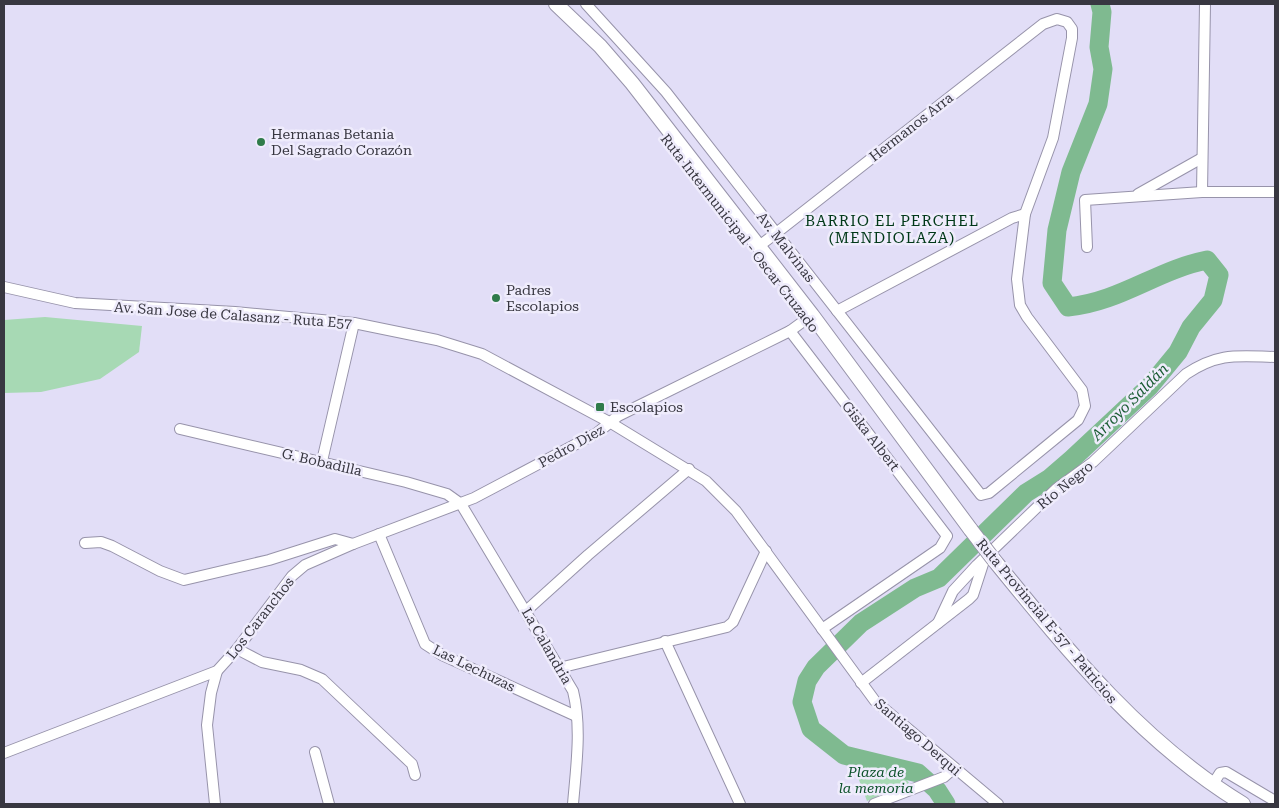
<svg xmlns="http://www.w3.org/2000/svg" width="1279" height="808" viewBox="0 0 1279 808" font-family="'Roboto Serif',serif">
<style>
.green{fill:#a7d9b4}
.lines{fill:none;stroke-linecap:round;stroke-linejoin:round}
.river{stroke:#7fba90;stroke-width:19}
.minor-casing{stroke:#9793aa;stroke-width:12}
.major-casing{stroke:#9793aa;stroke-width:16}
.minor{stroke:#fff;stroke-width:10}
.major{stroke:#fff;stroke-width:14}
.major-bridge-casing{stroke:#9793aa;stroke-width:16;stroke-linecap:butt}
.major-bridge{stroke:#fff;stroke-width:14}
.poi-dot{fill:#2f7b4a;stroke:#efecfc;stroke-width:2}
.labels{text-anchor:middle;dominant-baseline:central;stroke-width:5;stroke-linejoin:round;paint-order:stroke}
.street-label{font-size:14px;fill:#383741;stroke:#efecfc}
.poi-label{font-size:14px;fill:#383741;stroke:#efecfc;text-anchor:start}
.park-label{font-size:14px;font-style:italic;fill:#0c522a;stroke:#efecfc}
.neighbourhood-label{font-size:15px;letter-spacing:1px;fill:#003818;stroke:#efecfc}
.water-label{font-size:15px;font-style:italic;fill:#1b5d34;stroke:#efecfc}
</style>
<rect width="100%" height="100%" fill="#e2def7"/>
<!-- green -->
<g class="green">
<polygon points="45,317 142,326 139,352 100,379 41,392 4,393 4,320"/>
<polygon points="851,759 899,769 909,783 867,801"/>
</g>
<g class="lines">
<!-- river -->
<path class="river" d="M946,804l-9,-14 -19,-17 -74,-18 -33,-26 -9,-27 5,-21 9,-14 45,-44 54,-35 24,-10 87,-85 24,-15 22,-19 78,-73 28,-34 13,-25 22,-27 6,-25 -12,-15c-50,10 -87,42 -139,47l-16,-24 5,-53 14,-58 27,-68 5,-35 -4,-22 3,-35 -2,-8"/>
<!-- minor casing -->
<g class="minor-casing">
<g id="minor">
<polyline points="586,4 666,92 981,495 989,493 1078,420 1085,406 1082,390 1027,317 1020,305 1017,279 1025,214 1053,138 1072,38 1072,29 1067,22 1057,19 1043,24 775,234 759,246"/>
<polyline points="1202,192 1205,4"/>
<polyline points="1138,194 1202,158"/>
<polyline points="1087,247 1085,200 1202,192 1275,192"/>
<polyline points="4,287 75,303 235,312 354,323 437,340 482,354 611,423 706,481 736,511 875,701 998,804"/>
<polyline points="837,311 1012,218 1025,214"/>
<polyline points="790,331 947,536 940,548 822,629"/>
<path d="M180,429l226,53 41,12 14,10 112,187c9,36 3,77 0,113"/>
<polyline points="322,461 354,323"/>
<polyline points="379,534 425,644 442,655 576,716"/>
<polyline points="85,543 101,542 112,546 160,571 184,580 269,560 335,539 353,544"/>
<polyline points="526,611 588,555 689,469"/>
<path d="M938,623l15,-32 24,-26 79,-76 37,-27 93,-88c33,-22 52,-18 89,-17"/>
<polyline points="665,641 740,804"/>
<polyline points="237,649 262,662 301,670 322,679 412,764 415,775"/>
<polyline points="559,668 727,627 733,622 766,551"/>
<polyline points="861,683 969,599 973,595 984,561"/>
<polyline points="315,752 329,804"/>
<polyline points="4,753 217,671 237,649 292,576 305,565 353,544 474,498 597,433 618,416 790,331 812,315"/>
<polyline points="1213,784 1220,773 1226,772 1275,801"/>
<polyline points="215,804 207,725 211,693 217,671"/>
<polyline points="874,804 944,777 953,769"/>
</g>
</g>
<!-- major casing -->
<g class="major-casing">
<g id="major">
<polyline points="556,4 600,46 632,83 812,315 971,530"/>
<path d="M994,560c74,91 147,182 249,244"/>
</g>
</g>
<!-- minor -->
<use href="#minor" class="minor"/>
<!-- major -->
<use href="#major" class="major"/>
<!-- major-bridge casing -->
<g class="major-bridge-casing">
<polyline id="major-bridge" points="971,530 994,560"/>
</g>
<!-- major-bridge -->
<use href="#major-bridge" class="major-bridge"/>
</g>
<!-- markers -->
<g class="poi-dot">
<circle cx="261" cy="142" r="5"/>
<circle cx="496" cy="298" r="5"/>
<rect x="595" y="402" width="10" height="10" rx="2.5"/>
</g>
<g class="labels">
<!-- street labels -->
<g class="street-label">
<text transform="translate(911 127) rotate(-38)">Hermanos Arra</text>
<text transform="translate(740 233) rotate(52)">Ruta Intermunicipal - Oscar Cruzado</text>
<text transform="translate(786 247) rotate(52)">Av. Malvinas</text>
<text transform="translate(233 315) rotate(4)">Av. San Jose de Calasanz - Ruta E57</text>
<text transform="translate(871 436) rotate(52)">Giska Albert</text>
<text transform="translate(571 446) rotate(-29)">Pedro Diez</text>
<text transform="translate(322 462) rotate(13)">G. Bobadilla</text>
<text transform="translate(1065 485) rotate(-39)">Río Negro</text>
<text transform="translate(260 618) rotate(-52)">Los Caranchos</text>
<text transform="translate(1047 621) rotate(50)">Ruta Provincial E-57 - Patricios</text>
<text transform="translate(547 646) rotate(60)">La Calandria</text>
<text transform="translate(474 668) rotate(26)">Las Lechuzas</text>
<text transform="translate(918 737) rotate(41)">Santiago Derqui</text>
</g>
<!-- poi labels -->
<g class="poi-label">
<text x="271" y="134">Hermanas Betania<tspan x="271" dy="16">Del Sagrado Corazón</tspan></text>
<text x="506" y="290">Padres<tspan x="506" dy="16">Escolapios</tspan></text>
<text x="610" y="407">Escolapios</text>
</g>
<!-- park labels -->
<g class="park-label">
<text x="876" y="772">Plaza de<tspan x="876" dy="16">la memoria</tspan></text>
</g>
<!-- neighbourhood labels -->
<g class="neighbourhood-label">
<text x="892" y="221">BARRIO EL PERCHEL<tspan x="892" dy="17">(MENDIOLAZA)</tspan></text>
</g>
<!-- water labels -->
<g class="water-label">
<text transform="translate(1130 402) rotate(-45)">Arroyo Saldán</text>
</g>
</g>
<!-- border -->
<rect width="1279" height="808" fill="none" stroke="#383741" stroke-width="10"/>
</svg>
